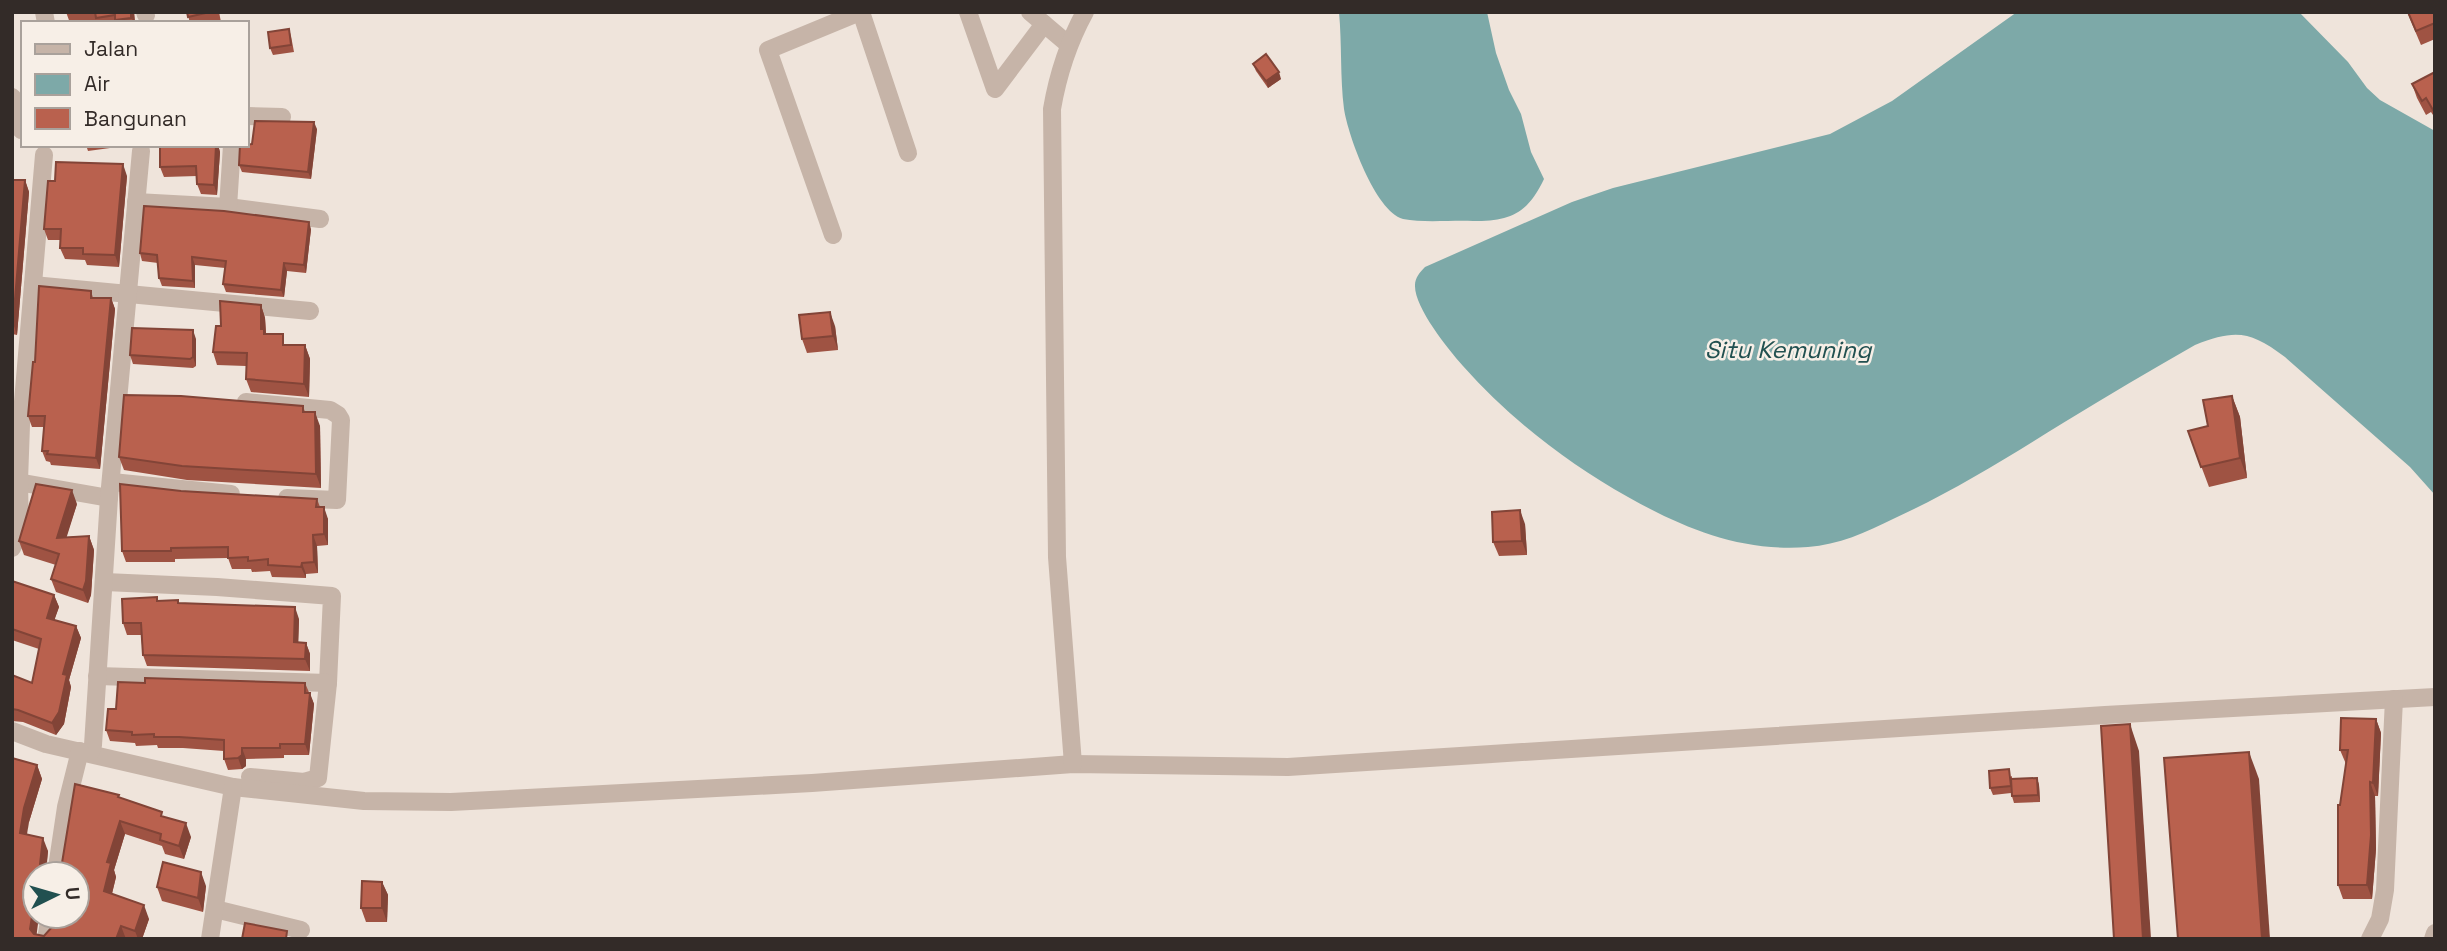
<svg xmlns="http://www.w3.org/2000/svg" width="2447" height="951" viewBox="0 0 2447 951" font-family="'Space Grotesk',sans-serif">
<style>
.water{fill:#7da9a8}
.lines{fill:none;stroke-linecap:round;stroke-linejoin:round}
.minor{stroke:#c6b4a8;stroke-width:18}
.wall{fill:#9f5343;fill-rule:evenodd}
.shaded-wall{fill:#824437}
.building{fill:#b9614e;stroke:#824437;stroke-width:2;fill-rule:evenodd}
.labels{text-anchor:middle;dominant-baseline:central;stroke-width:5;stroke-linejoin:round;paint-order:stroke}
.water-label{font-size:24px;font-style:italic;fill:#215050;stroke:#f7efe7}
</style>
<rect width="100%" height="100%" fill="#efe4db"/>
<!-- water -->
<g class="water">
<path d="M1339,12h148l9,41 13,37 12,24 10,38 13,27c-16,34 -33,42 -71,42 -21,-1 -50,2 -70,-2 -28,-8 -55,-84 -59,-110 -4,-32 -2,-65 -5,-97z"/>
<path d="M2017,12h282l49,50 19,26 13,12 55,31v364l-25,-28 -125,-110c-35,-26 -49,-28 -90,-12 -44,25 -88,51 -132,78 -55,34 -111,69 -170,96 -26,13 -55,26 -85,28 -67,5 -123,-18 -180,-50 -61,-34 -119,-79 -165,-131 -15,-17 -49,-59 -48,-81 0,-7 5,-13 10,-18l147,-65 41,-14 217,-54 62,-33z"/>
</g>
<g class="lines">
<!-- minor -->
<g class="minor">
<polyline points="44,12 46,23"/>
<polyline points="145,12 146,15"/>
<polyline points="861,12 908,153"/>
<polyline points="968,12 995,89 1044,24"/>
<polyline points="1030,12 1069,45"/>
<polyline points="12,97 21,130"/>
<polyline points="247,116 282,117"/>
<polyline points="136,202 228,207 320,219"/>
<polyline points="228,207 232,145"/>
<polyline points="833,235 768,50 860,12"/>
<polyline points="33,285 310,311"/>
<polyline points="246,402 330,410 338,415 341,420 337,500 287,498"/>
<polyline points="12,481 109,498"/>
<polyline points="112,482 231,494"/>
<polyline points="12,548 20,532 19,481 21,425 44,155"/>
<polyline points="105,582 217,587 332,596 328,683 318,778 304,782 250,777"/>
<polyline points="97,676 328,683"/>
<polyline points="12,731 46,744 233,787 364,801 451,802 812,783 1073,764 1288,767 2105,715 2435,697"/>
<polyline points="90,753 93,745 109,498 141,151"/>
<path d="M1073,764l-16,-207 -5,-448c6,-35 16,-66 33,-97"/>
<polyline points="56,874 66,807 80,751"/>
<polyline points="215,909 301,930"/>
<polyline points="46,939 50,916"/>
<polyline points="210,939 233,787"/>
<polyline points="2370,939 2380,919 2385,890 2394,699"/>
<polyline points="2433,939 2435,933"/>
</g>
</g>
<!-- wall -->
<g class="wall">
<polygon points="66,12 134,12 135,23 98,23 97,21 89,23 70,23"/>
<polygon points="187,12 219,12 221,22 190,23"/>
<polygon points="2407,12 2435,12 2435,39 2421,45"/>
<polygon points="289,29 291,36 294,52 273,55 270,48"/>
<polygon points="1253,64 1281,79 1268,88 1256,71"/>
<polygon points="2435,72 2435,118 2431,112 2426,115 2417,98 2412,84"/>
<polygon points="317,129 311,179 242,172 239,165 252,144"/>
<polygon points="86,145 132,145 88,151"/>
<polygon points="160,145 218,145 220,152 217,195 201,194 197,184 197,176 164,177 160,167"/>
<polygon points="127,176 119,267 87,265 85,260 65,259 60,248 61,240 48,240 44,229 55,181"/>
<polygon points="12,180 25,180 29,192 17,335 12,334"/>
<polygon points="311,229 306,273 287,271 284,297 226,292 223,284 225,268 195,265 195,288 162,286 159,278 158,263 142,261 140,253"/>
<polygon points="91,291 93,298 111,298 115,309 100,469 51,465 50,462 46,461 42,451 44,427 32,427 28,416"/>
<polygon points="261,305 265,318 266,334 286,345 305,345 310,359 309,397 251,392 246,379 246,366 217,365 213,352 221,326"/>
<polygon points="835,326 838,350 807,353 802,339"/>
<polygon points="196,339 196,366 193,368 133,364 130,355"/>
<polygon points="2232,396 2240,417 2247,478 2209,487 2188,431 2208,426"/>
<polygon points="303,406 305,412 320,426 321,488 187,480 124,470 119,457"/>
<polygon points="181,491 317,499 320,507 328,519 328,545 317,546 318,573 306,574 306,578 272,577 270,571 252,572 251,569 232,569 228,558 175,559 175,562 126,562 122,551"/>
<polygon points="77,504 66,537 89,536 94,550 91,595 88,603 56,592 51,579 56,565 24,555 19,541"/>
<polygon points="1525,524 1527,555 1499,556 1493,542"/>
<polygon points="12,581 54,595 59,607 54,620 76,626 81,638 69,680 71,687 64,724 56,735 23,722 12,721 12,675 32,683 39,649 12,640"/>
<polygon points="159,601 299,619 298,642 306,643 310,654 310,671 147,666 143,655 141,635 127,635 123,623"/>
<polygon points="145,683 305,683 314,704 309,755 284,755 284,758 246,759 246,766 242,769 228,770 224,759 224,751 183,748 158,748 157,745 136,746 135,743 110,741 106,730 116,709"/>
<polygon points="2376,719 2381,733 2378,796 2375,796 2376,849 2372,899 2343,899 2338,885 2340,805 2346,764 2340,750"/>
<path d="M37,765l5,14 -13,43 -2,12 21,17 -2,18 3,2h7l64,-73 44,19 27,20 -7,22 -19,-5 -3,-8 -37,-12 -11,36 2,7 -4,17 37,25 -7,20h-130zM35,874l42,42 -33,20 -8,-1z"/>
<polygon points="2012,776 2012,779 2037,778 2039,785 2040,802 2014,803 2011,793 1993,795 1990,788"/>
<polygon points="382,882 388,895 387,922 366,922 361,908"/>
<polygon points="206,886 203,912 162,901 157,887"/>
</g>
<!-- shaded-wall -->
<g class="shaded-wall">
<polygon points="131,12 134,12 135,23 133,23"/>
<polygon points="1279,72 1281,79 1268,88 1266,81"/>
<polygon points="314,122 317,129 311,179 308,172"/>
<polygon points="216,145 218,145 220,152 217,195 214,185"/>
<polygon points="123,164 127,176 119,267 115,255"/>
<polygon points="25,180 29,192 17,335 13,323"/>
<polygon points="309,222 311,229 306,273 304,265"/>
<polygon points="192,257 195,265 195,288 193,281"/>
<polygon points="284,263 287,271 284,297 281,290"/>
<polygon points="111,298 115,309 100,469 96,458"/>
<polygon points="261,305 265,318 266,334 269,342 261,329"/>
<polygon points="830,312 835,326 838,350 833,336"/>
<polygon points="193,330 196,339 196,366 193,357"/>
<polygon points="305,345 310,359 309,397 304,384"/>
<polygon points="12,366 14,372 12,400"/>
<polygon points="2232,396 2240,417 2247,478 2240,458"/>
<polygon points="315,412 320,426 321,488 316,474"/>
<polygon points="72,490 77,504 62,552 57,538"/>
<polygon points="324,507 328,519 328,545 324,534"/>
<polygon points="1520,510 1525,524 1527,555 1522,541"/>
<polygon points="313,535 317,546 318,573 314,562"/>
<polygon points="89,536 94,550 91,595 88,603 83,590"/>
<polygon points="302,563 306,574 306,578 301,567"/>
<polygon points="54,595 59,607 51,630 47,618"/>
<polygon points="295,607 299,619 298,654 294,642"/>
<polygon points="76,626 81,638 69,680 71,687 64,724 56,735 52,723 63,674"/>
<polygon points="306,643 310,654 310,671 305,659"/>
<polygon points="310,693 314,704 309,755 305,744"/>
<polygon points="2376,719 2381,733 2378,796 2373,783"/>
<polygon points="2130,724 2139,751 2151,939 2143,939"/>
<polygon points="242,748 246,759 246,766 242,769 238,758"/>
<polygon points="2249,752 2259,779 2270,939 2262,939"/>
<polygon points="37,765 42,779 29,822 25,846 20,833 24,808"/>
<polygon points="2037,778 2039,785 2040,802 2038,795"/>
<polygon points="2370,782 2375,796 2376,849 2372,899 2367,885"/>
<polygon points="120,821 125,834 114,870 116,877 109,905 104,891 107,862"/>
<polygon points="186,823 191,837 184,859 179,846"/>
<polygon points="43,838 48,851 46,874 40,864"/>
<polygon points="201,872 206,886 203,912 198,898"/>
<polygon points="382,882 388,895 387,922 382,908"/>
<polygon points="35,898 35,916 39,916 36,939 30,929"/>
<polygon points="144,905 149,919 142,939 138,939 135,931"/>
<polygon points="121,926 126,939 116,939"/>
</g>
<!-- building -->
<g class="building">
<polygon points="95,12 131,12 131,18 115,20 115,15 96,18"/>
<polygon points="187,12 210,12 188,17"/>
<polygon points="2408,12 2435,12 2435,23 2416,31"/>
<polygon points="289,29 291,45 270,48 268,32"/>
<polygon points="1266,54 1279,72 1266,81 1253,64"/>
<polygon points="2435,72 2435,109 2433,110 2426,98 2422,101 2412,84"/>
<polygon points="255,121 314,122 308,172 239,165 240,145 252,144"/>
<polygon points="160,145 216,145 214,185 197,184 196,166 160,167"/>
<polygon points="56,162 123,164 115,255 83,254 83,248 60,248 61,229 44,229 48,181 55,181"/>
<polygon points="12,180 25,180 13,323 12,323"/>
<polygon points="144,206 224,211 309,222 304,265 284,263 281,290 223,284 226,261 192,257 193,281 159,278 157,255 140,253"/>
<polygon points="39,286 91,291 91,298 111,298 96,458 47,454 48,451 42,451 45,416 28,416 33,362 35,362"/>
<polygon points="220,301 261,305 261,329 264,329 264,334 283,334 283,345 305,345 304,384 246,379 247,353 213,352 216,326 221,326"/>
<polygon points="830,312 833,336 802,339 799,315"/>
<polygon points="132,328 193,330 193,357 190,359 130,355"/>
<polygon points="124,395 181,396 303,406 303,412 315,412 316,474 182,466 119,457"/>
<polygon points="2232,396 2240,458 2201,467 2188,431 2208,426 2203,400"/>
<polygon points="36,484 72,490 57,538 89,536 86,581 83,590 51,579 59,554 19,541"/>
<polygon points="120,484 181,491 317,499 316,507 324,507 324,534 313,535 314,562 302,563 301,567 268,565 268,559 248,561 248,557 228,558 228,547 171,548 171,551 122,551"/>
<polygon points="1520,510 1522,541 1493,542 1492,512"/>
<polygon points="12,581 54,595 47,618 76,626 63,674 67,675 59,712 52,723 18,710 12,709 12,675 32,683 41,639 12,629"/>
<polygon points="157,597 157,601 178,600 178,603 295,607 294,642 306,643 305,659 143,655 141,623 123,623 122,599"/>
<polygon points="145,678 305,683 305,693 310,693 305,744 280,744 280,748 242,748 242,755 238,758 224,759 224,740 179,737 154,737 154,734 132,735 132,732 106,730 108,709 116,709 118,682 145,683"/>
<polygon points="2341,718 2376,719 2373,783 2370,782 2371,835 2367,885 2338,885 2338,805 2340,805 2348,750 2340,750"/>
<polygon points="2130,724 2143,939 2114,939 2101,726"/>
<polygon points="2249,752 2262,939 2178,939 2164,758"/>
<path d="M12,758l25,7 -13,43 -4,25 23,5 -3,26 9,7h7l6,-8 13,-79 44,11 -1,2 44,15 -1,4 25,7 -7,23 -19,-6 1,-6 -41,-13 -13,41 4,1 -7,28 40,14 -9,26 -14,-5 -5,13h-104zM35,874h42v42h-23l-2,11 -8,9 -10,-2 -4,-5 5,-31z"/>
<polygon points="2009,769 2011,786 1990,788 1989,771"/>
<polygon points="2037,778 2038,795 2012,796 2011,779"/>
<polygon points="163,862 201,872 198,898 157,887"/>
<polygon points="362,881 382,882 382,908 361,908"/>
<polygon points="245,923 287,931 286,939 242,939"/>
</g>
<g class="labels">
<!-- water labels -->
<g class="water-label">
<text x="1788" y="349">Situ Kemuning</text>
</g>
</g>
<!-- border -->
<rect width="2447" height="951" fill="none" stroke="#332b28" stroke-width="28"/>
<!-- legend -->
<rect x="21" y="21" width="228" height="126" fill="#f7efe7" stroke="#a9a19b" stroke-width="2"/>
<rect x="35" y="44" width="35" height="10" fill="#c6b4a8" stroke="#a9a19b" stroke-width="2"/>
<text x="84" y="56" font-size="21" fill="#332b28">Jalan</text>
<rect x="35" y="74" width="35" height="21" fill="#7da9a8" stroke="#a9a19b" stroke-width="2"/>
<text x="84" y="91" font-size="21" fill="#332b28">Air</text>
<rect x="35" y="108" width="35" height="21" fill="#b9614e" stroke="#a9a19b" stroke-width="2"/>
<text x="84" y="126" font-size="21" fill="#332b28">Bangunan</text>
<!-- north arrow -->
<g transform="translate(56 895) rotate(85)"><circle r="33" fill="#f7efe7" stroke="#a9a19b" stroke-width="2"/>
<path d="M0-5L12 26L0 18L-12 26Z" fill="#215050"/>
<text y="-10" font-size="19" font-weight="bold" text-anchor="middle" fill="#332b28">U</text>
</g>
</svg>
